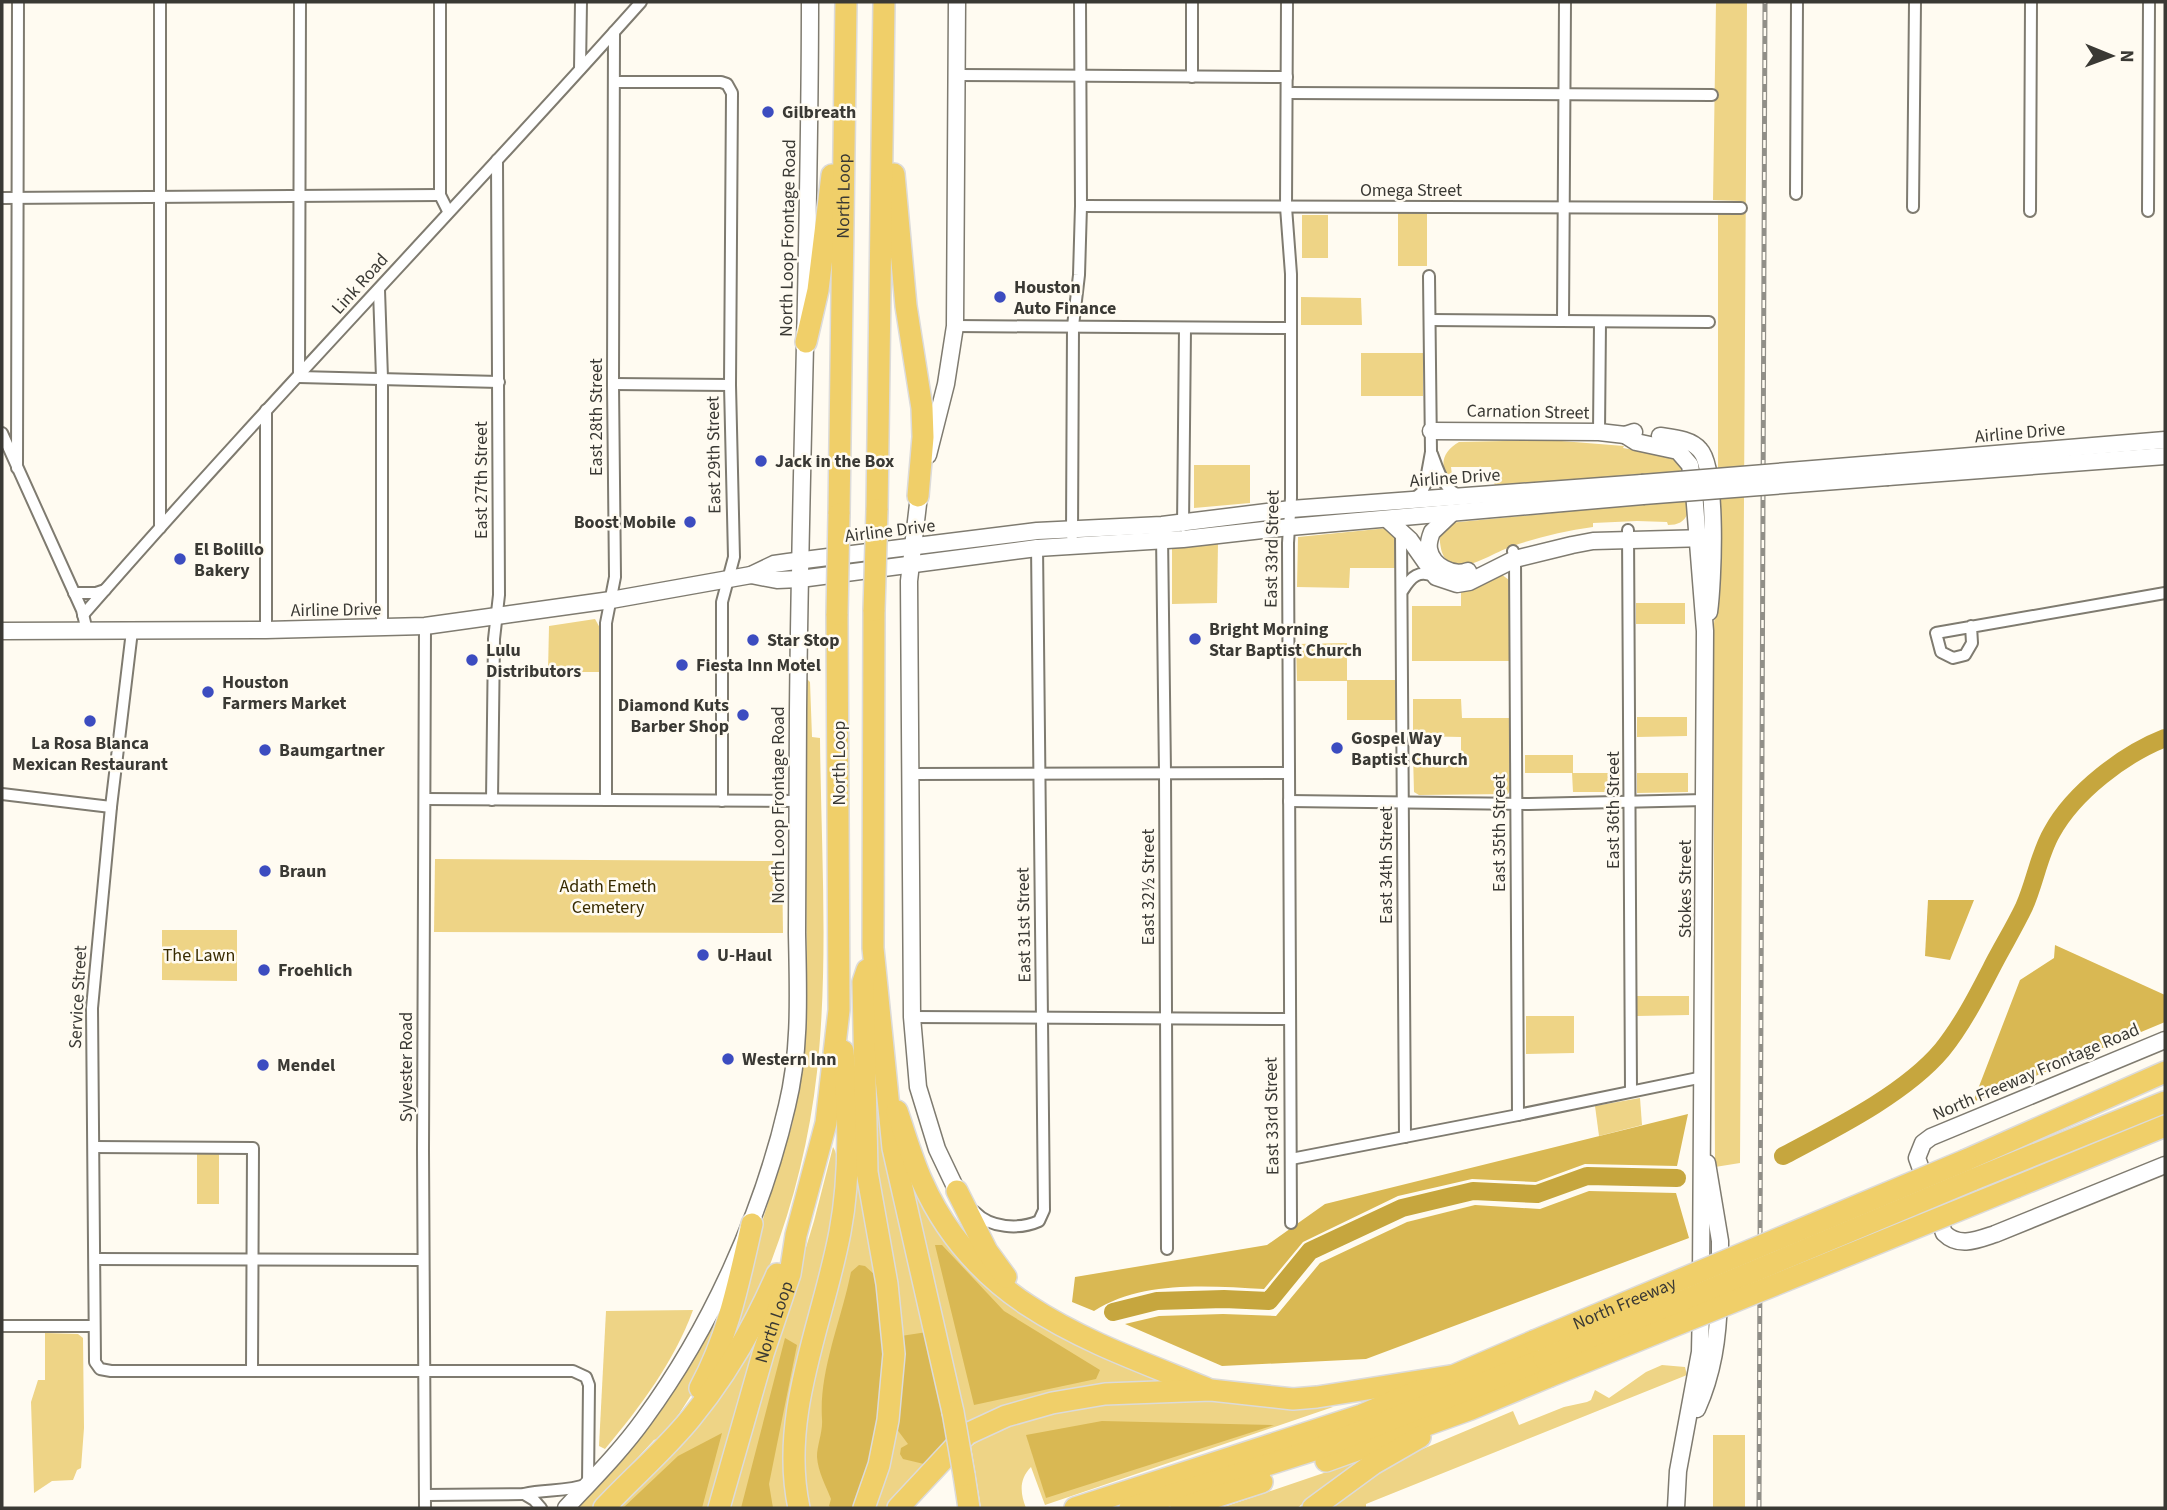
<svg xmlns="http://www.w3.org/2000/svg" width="2167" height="1510" viewBox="0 0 2167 1510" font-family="'Source Sans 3',sans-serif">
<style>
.green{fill:#eed486}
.forest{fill:#d9b853}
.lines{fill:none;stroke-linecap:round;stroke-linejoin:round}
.river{stroke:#c6a63e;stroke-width:18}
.street-casing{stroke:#7f7b70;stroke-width:14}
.secondary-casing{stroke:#7f7b70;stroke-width:19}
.highway-casing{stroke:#dcdbda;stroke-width:24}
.street{stroke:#fff;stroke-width:10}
.secondary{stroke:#fff;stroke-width:16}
.highway{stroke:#f0cf69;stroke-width:21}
.rail-casing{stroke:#918f88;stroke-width:5}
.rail{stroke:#fffbf1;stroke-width:2.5;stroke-dasharray:8;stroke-linecap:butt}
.secondary-bridge-casing{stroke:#7f7b70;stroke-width:19;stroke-linecap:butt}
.highway-bridge-casing{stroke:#dcdbda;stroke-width:24;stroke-linecap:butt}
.secondary-bridge{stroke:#fff;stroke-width:16}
.highway-bridge{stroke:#f0cf69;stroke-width:21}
.poi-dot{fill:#3c4cc0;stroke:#fffbf1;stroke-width:2.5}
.labels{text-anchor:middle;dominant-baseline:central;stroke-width:5;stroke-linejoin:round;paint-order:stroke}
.poi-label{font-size:18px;font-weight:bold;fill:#3a3934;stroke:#fffbf1;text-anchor:start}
.street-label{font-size:18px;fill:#3a3934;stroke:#fffbf1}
.park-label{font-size:18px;fill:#382b00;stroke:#fffbf1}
</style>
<rect width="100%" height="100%" fill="#fffbf1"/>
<!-- green -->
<g class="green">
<polygon points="1716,2 1747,2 1740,1163 1715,1167 1713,634 1718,583 1718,212 1740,213 1741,201 1713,200"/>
<rect x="1398" y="213" width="29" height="53"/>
<rect x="1302" y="215" width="26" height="43"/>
<polygon points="1301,297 1361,298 1362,325 1301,325"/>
<rect x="1361" y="353" width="62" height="43"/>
<path d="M1549,440l75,6 -1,2 45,8 2,-3 15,13 3,47c-4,9 -10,12 -20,12l-1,-3 -30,-1 -44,2v4c-28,4 -54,10 -80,19 -21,7 -39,22 -61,20 -12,-11 -11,-17 -13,-32l10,-11 195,-19 -3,-30 -146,12 -4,-19h-40l2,16c-15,-14 -12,-31 6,-41z"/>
<polygon points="1194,465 1250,465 1250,503 1194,508"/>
<polygon points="1388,528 1396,536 1398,568 1350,568 1349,588 1297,587 1298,537"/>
<polygon points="1218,543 1217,603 1172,604 1172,547"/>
<polygon points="1501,574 1509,580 1510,585 1510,661 1412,661 1412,606 1461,606 1461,589"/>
<rect x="1636" y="603" width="49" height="21"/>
<polygon points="595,619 600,628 600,672 548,672 549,626"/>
<polygon points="1347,643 1347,680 1398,680 1398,720 1347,720 1347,681 1297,681 1296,644"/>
<path d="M807,679l3,3 2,55 8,1c1,110 9,223 -3,334 -7,64 -23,130 -46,190 -12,32 -29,61 -45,90l8,-39 58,-188 12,-68 3,-47 -2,-263z"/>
<polygon points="1413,699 1461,699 1462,718 1510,718 1511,788 1508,794 1419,795 1414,792 1413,755 1461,755 1461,737 1413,736"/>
<polygon points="1637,717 1687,717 1687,736 1637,737"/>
<polygon points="1525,755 1573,755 1573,773 1620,773 1620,792 1573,792 1572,773 1525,773"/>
<polygon points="1637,773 1688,773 1688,792 1637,793"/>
<polygon points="435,859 782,861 783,933 434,932"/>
<polygon points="162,930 237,930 237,981 162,980"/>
<polygon points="1637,996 1689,996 1689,1015 1637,1016"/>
<polygon points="1526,1016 1574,1016 1574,1053 1526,1054"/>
<polygon points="1640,1098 1642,1125 1599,1136 1595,1106"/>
<polygon points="876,1111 879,1111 947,1416 926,1462 901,1489 889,1508 875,1508 882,1488"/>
<path d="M833,1147c22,30 -37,247 -48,295l-2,22 7,44h-63l87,-287z"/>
<polygon points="899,1147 960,1253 1166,1381 968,1430 933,1275"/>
<rect x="197" y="1154" width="22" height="50"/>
<polygon points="858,1173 882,1292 858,1508 807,1508 800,1445 816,1369 841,1279"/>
<path d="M729,1284l-32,102 -18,28 -20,24 -5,2 -63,68h-14c31,-33 63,-66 88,-103 26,-38 44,-80 64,-121z"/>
<path d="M693,1310c-19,52 -53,97 -88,139l-6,-3 7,-135z"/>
<polygon points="761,1330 709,1508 616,1508"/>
<polygon points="45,1333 78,1334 83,1338 84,1428 81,1468 77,1470 73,1480 52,1481 34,1493 31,1402 38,1380 45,1380"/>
<polygon points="1662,1365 1685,1367 1687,1375 1366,1504 1366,1508 1324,1508 1406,1456 1513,1411 1519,1425 1564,1407 1587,1402 1591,1400 1595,1390 1609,1398 1646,1372"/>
<path d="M1125,1400l87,1 80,7 41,-1 -288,98 -14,-38c-12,12 -11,26 -5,41h-45l-10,-62c52,-32 95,-36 154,-46z"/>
<rect x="1713" y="1435" width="32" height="73"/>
<polygon points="1363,1460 1297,1508 1221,1508 1356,1462"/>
</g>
<!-- forest -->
<g class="forest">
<polygon points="1928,900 1974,900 1950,960 1925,956"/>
<polygon points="2055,945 2165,995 2165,1022 1973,1102 2020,980 2054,958"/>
<path d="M1688,1114l-11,52 -92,-2 -49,18 -64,-3 -74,17 -95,46 -39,47c-55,-3 -122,-9 -170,22l-22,-9 3,-25 192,-32 58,-41z"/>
<polygon points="1589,1191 1676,1193 1689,1238 1366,1359 1222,1366 1125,1324 1159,1316 1223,1314 1276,1316 1320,1263 1407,1222 1475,1205 1540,1209"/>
<polygon points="935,1245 942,1245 1004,1311 1100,1370 1096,1379 974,1405"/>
<path d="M859,1265l6,1 10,9 9,36v90l-26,107h-27l-2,-2 2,-7c-5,-13 -13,-27 -14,-42 0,-12 6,-25 5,-38 -3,-46 17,-93 27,-138l2,-9z"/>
<polygon points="927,1332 950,1441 924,1464 903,1459 900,1454 901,1448 908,1444 896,1428 901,1336"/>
<polygon points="785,1338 797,1345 769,1484 773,1508 741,1508"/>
<polygon points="1102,1421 1274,1425 1046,1498 1026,1435"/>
<polygon points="722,1433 702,1508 623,1508 678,1456"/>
</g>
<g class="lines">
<!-- river -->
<g class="river">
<path d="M1783,1156c51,-27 122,-62 159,-106 21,-26 37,-58 52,-87 10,-19 21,-37 30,-56 11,-24 15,-53 28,-75 22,-40 72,-78 113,-94"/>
<polyline points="1113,1312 1157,1301 1224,1299 1269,1301 1310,1251 1402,1208 1473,1191 1537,1194 1587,1176 1677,1178"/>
</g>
<!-- street casing -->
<g class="street-casing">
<g id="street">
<polyline points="300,2 299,377 499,382"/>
<polyline points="440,2 440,195 448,211"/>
<polyline points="1287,2 1286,207 1291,274 1291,498 1288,543 1291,1223"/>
<polyline points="580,69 581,2"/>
<polyline points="957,75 1287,77"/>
<polyline points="1192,77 1192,2"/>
<polyline points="615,82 721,82 727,84 732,93 730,385 734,557 722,602 722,801"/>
<polyline points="1288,93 1712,95"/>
<polyline points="1796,194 1797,2"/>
<polyline points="2,198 440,195"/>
<polyline points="1081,206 1741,208"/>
<polyline points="1913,207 1915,2"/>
<polyline points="2030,211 2031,2"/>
<polyline points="2148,211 2149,2"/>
<polyline points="379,290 382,378 382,628"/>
<polyline points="1430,320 1709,322"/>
<polyline points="1563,321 1565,2"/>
<polyline points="955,326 1290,328"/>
<polyline points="613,384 730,385"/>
<polyline points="1599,432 1600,322"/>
<polyline points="2,433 82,610 87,631"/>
<path d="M1432,454c6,16 12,38 30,42"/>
<polyline points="17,468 18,2"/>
<polyline points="1414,499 1422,492 1425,485 1431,452 1429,276"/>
<polyline points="1183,526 1185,328"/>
<polyline points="160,528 160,2"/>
<polyline points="1628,530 1631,1090"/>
<polyline points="1401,533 1405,1137"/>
<polyline points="1162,535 1165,773 1167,1249"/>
<polyline points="1072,536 1073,326 1079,275 1081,206 1080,2"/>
<polyline points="1513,551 1515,559 1518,1115"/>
<path d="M1403,590c8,-13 16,-21 32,-13"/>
<polyline points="74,593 96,593 105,590"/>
<path d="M83,615c182,-209 374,-407 558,-613"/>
<polyline points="1971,626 1972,643 1965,655 1953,658 1941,652 1936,633 2165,593"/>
<polyline points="266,630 266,410"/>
<path d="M132,631l-21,176 -19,201 3,354 5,7 11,2h462l13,6 3,8 -1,99c-20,8 -42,5 -64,10l-98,1"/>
<polyline points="910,774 1289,773"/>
<polyline points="2,794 111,807"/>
<polyline points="425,799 798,801"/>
<polyline points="492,800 494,639 499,595 497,160"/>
<polyline points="606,800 606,623 615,577 613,384 614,32"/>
<polyline points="1289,801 1529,804 1705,800"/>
<polyline points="912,1017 1289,1019"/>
<polyline points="94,1147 253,1148 252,1371"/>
<polyline points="1291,1159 1518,1115 1703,1077"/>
<path d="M975,1212c15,16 44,18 64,9l5,-11 -7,-665"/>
<polyline points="95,1259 423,1260"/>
<polyline points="2,1326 94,1326"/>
<polyline points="524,1494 534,1500 541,1508"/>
<polyline points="425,1508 423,1150 425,626"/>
</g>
</g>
<!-- secondary casing -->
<g class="secondary-casing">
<g id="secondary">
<polyline points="1431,431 1599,432 1625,435 1634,432"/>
<polyline points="1625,435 1636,442 1678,451 1690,465 1694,492 1705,631 1701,1279"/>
<path d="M1660,436c13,2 31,3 40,14 18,19 13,134 9,162"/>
<polyline points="928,455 946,384 955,326 957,2"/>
<polyline points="1887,463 2165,440"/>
<polyline points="1888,477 2165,456"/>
<polyline points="920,487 909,581 912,1017 918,1087 937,1149 957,1191"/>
<path d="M1452,513l-20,19c-2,5 -4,11 -3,17 3,17 24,28 39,22"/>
<polyline points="1387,519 1410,540 1436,577 1457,584 1469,582 1515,559 1572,545 1593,541 1708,538"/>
<polyline points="751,575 777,580 800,579 1037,548 1183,539 1290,527 1643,496"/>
<polyline points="2,631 266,630 425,626 611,600 751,575 774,564 788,562 1037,531 1162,525 1291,509 1642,483"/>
<path d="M2165,1040l-234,97 -8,6 -6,15 27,75c15,15 33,7 51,1l170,-69"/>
<polyline points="1707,1163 1720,1241 1720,1273"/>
<path d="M1697,1409c16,-36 21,-71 22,-111"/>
<path d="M566,1508c27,-29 55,-57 78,-89 66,-90 118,-204 143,-313 14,-57 11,-116 10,-173 0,-74 0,-148 1,-221 2,-237 12,-473 12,-710"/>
<polyline points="1676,1508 1678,1471 1700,1352 1701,1305"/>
</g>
</g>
<!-- highway casing -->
<g class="highway-casing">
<g id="highway">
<polyline points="894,174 906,306 922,408 923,437 918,496"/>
<polyline points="806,342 818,290 832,175"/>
<polyline points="877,510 884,2"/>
<path id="s1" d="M839,514l7,-512"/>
<polyline points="874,610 873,948 893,1148 953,1412"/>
<path d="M897,1111c8,23 15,48 25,70 55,125 168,160 284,207"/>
<polyline points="1966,1160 2165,1072"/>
<polyline points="1972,1180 2165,1102"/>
<polyline points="2016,1187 2165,1126"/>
<polyline points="957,1191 987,1251 1006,1277"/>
<path d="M700,1388c28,-51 39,-107 52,-164"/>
<polyline points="1326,1461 1471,1409 1548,1377"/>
<polyline points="964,1475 969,1508"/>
<path d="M604,1508c28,-30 61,-58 87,-90 35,-43 64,-93 86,-144"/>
<path id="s2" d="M719,1508l44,-154 27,-80 6,-39 30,-112 13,-113 -2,-396"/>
<path d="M799,1508c-20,-93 24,-185 41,-276 11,-58 9,-122 3,-181"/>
<polyline points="864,1508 879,1465 888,1420 894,1354 887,1284 867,1172 863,982 867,970"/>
<polyline points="898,1508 967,1434 1006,1416 1052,1403 1105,1394 1211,1390 1293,1399 1317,1397 1450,1376"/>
<polyline points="1075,1508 1362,1415 1534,1341"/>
<polyline points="1130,1508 1314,1450 1544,1359"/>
<polyline points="1181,1508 1262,1482"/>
<polyline points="1313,1508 1373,1464 1420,1437"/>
</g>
</g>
<!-- street -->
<use href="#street" class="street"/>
<!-- secondary -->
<use href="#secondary" class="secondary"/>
<!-- highway -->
<use href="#highway" class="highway"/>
<!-- rail casing -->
<g class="rail-casing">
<polyline id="rail" points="1759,1508 1765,2"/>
</g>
<!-- rail -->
<use href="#rail" class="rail"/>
<!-- secondary-bridge casing -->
<g class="secondary-bridge-casing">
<g id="secondary-bridge">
<polyline points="1642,483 1887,463"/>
<polyline points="1643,496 1888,477"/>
</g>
</g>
<!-- highway-bridge casing -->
<g class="highway-bridge-casing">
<g id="highway-bridge">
<polyline points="874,610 877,510"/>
<polyline points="837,614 839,514"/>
<path id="s3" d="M1534,1341l432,-181"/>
<polyline points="1544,1359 1972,1180"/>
<polyline points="1548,1377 2016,1187"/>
<polyline points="953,1412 964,1475"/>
</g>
</g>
<!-- secondary-bridge -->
<use href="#secondary-bridge" class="secondary-bridge"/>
<!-- highway-bridge -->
<use href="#highway-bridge" class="highway-bridge"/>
</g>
<!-- markers -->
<g class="poi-dot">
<circle cx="768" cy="112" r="7"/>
<circle cx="1000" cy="297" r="7"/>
<circle cx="761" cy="461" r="7"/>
<circle cx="690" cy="522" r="7"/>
<circle cx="180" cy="559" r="7"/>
<circle cx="1195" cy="639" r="7"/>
<circle cx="753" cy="640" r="7"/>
<circle cx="472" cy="660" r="7"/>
<circle cx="682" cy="665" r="7"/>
<circle cx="208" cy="692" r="7"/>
<circle cx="743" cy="715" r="7"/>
<circle cx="90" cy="721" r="7"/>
<circle cx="1337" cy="748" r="7"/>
<circle cx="265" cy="750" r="7"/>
<circle cx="265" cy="871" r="7"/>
<circle cx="703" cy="955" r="7"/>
<circle cx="264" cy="970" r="7"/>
<circle cx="728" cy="1059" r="7"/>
<circle cx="263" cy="1065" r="7"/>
</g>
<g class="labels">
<!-- poi labels -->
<g class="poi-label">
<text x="782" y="112">Gilbreath</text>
<text x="1014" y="287">Houston<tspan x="1014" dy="21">Auto Finance</tspan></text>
<text x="775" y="461">Jack in the Box</text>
<text x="676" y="522" text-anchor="end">Boost Mobile</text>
<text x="194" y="549">El Bolillo<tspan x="194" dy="21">Bakery</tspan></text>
<text x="1209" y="629">Bright Morning<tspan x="1209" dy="21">Star Baptist Church</tspan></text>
<text x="767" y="640">Star Stop</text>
<text x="486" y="650">Lulu<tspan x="486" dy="21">Distributors</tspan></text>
<text x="696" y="665">Fiesta Inn Motel</text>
<text x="222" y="682">Houston<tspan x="222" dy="21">Farmers Market</tspan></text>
<text x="729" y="705" text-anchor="end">Diamond Kuts<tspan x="729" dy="21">Barber Shop</tspan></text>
<text x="1351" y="738">Gospel Way<tspan x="1351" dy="21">Baptist Church</tspan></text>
<text x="90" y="743" text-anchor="middle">La Rosa Blanca<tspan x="90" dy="21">Mexican Restaurant</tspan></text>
<text x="279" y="750">Baumgartner</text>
<text x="279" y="871">Braun</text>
<text x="717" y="955">U-Haul</text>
<text x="278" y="970">Froehlich</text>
<text x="742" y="1059">Western Inn</text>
<text x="277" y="1065">Mendel</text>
</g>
<!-- street labels -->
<g class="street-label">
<text x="1411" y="190">Omega Street</text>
<text stroke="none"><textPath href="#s1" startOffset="318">North Loop</textPath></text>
<text transform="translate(788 238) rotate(-89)">North Loop Frontage Road</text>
<text transform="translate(360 284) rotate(-48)">Link Road</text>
<text transform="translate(1528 412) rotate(1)">Carnation Street</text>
<text transform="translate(596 417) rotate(-90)">East 28th Street</text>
<text transform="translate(2020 433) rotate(-5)">Airline Drive</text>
<text transform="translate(714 455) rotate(-91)">East 29th Street</text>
<text transform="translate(1455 478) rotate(-4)">Airline Drive</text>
<text transform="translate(481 480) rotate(-90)">East 27th Street</text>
<text transform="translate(890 531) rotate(-7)">Airline Drive</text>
<text transform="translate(1272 549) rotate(-89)">East 33rd Street</text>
<text transform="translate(336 610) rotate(-1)">Airline Drive</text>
<text transform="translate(839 763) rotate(-90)">North Loop</text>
<text transform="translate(778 805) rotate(-90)">North Loop Frontage Road</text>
<text transform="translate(1613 810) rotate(-90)">East 36th Street</text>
<text transform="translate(1499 833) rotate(-90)">East 35th Street</text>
<text transform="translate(1386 865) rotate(-90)">East 34th Street</text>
<text transform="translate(1148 887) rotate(-90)">East 32½ Street</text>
<text transform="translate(1685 889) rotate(-90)">Stokes Street</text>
<text transform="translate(1024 925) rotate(-91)">East 31st Street</text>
<text transform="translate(78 997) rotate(-87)">Service Street</text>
<text transform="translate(406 1067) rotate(-90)">Sylvester Road</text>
<text transform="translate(2036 1072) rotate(-23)">North Freeway Frontage Road</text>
<text transform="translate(1272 1116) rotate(-91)">East 33rd Street</text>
<text stroke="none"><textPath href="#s3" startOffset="98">North Freeway</textPath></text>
<text stroke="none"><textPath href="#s2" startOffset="194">North Loop</textPath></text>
</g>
<!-- park labels -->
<g class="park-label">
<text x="608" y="886">Adath Emeth<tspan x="608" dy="21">Cemetery</tspan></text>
<text x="199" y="955">The Lawn</text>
</g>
</g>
<!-- border -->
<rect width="2167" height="1510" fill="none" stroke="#3a3934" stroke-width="7"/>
<!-- north arrow -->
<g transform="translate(2111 56) rotate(91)" stroke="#fffbf1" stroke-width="5" paint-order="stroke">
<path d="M0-5L12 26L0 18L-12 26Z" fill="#3a3934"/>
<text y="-10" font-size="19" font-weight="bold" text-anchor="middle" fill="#3a3934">N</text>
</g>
</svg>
